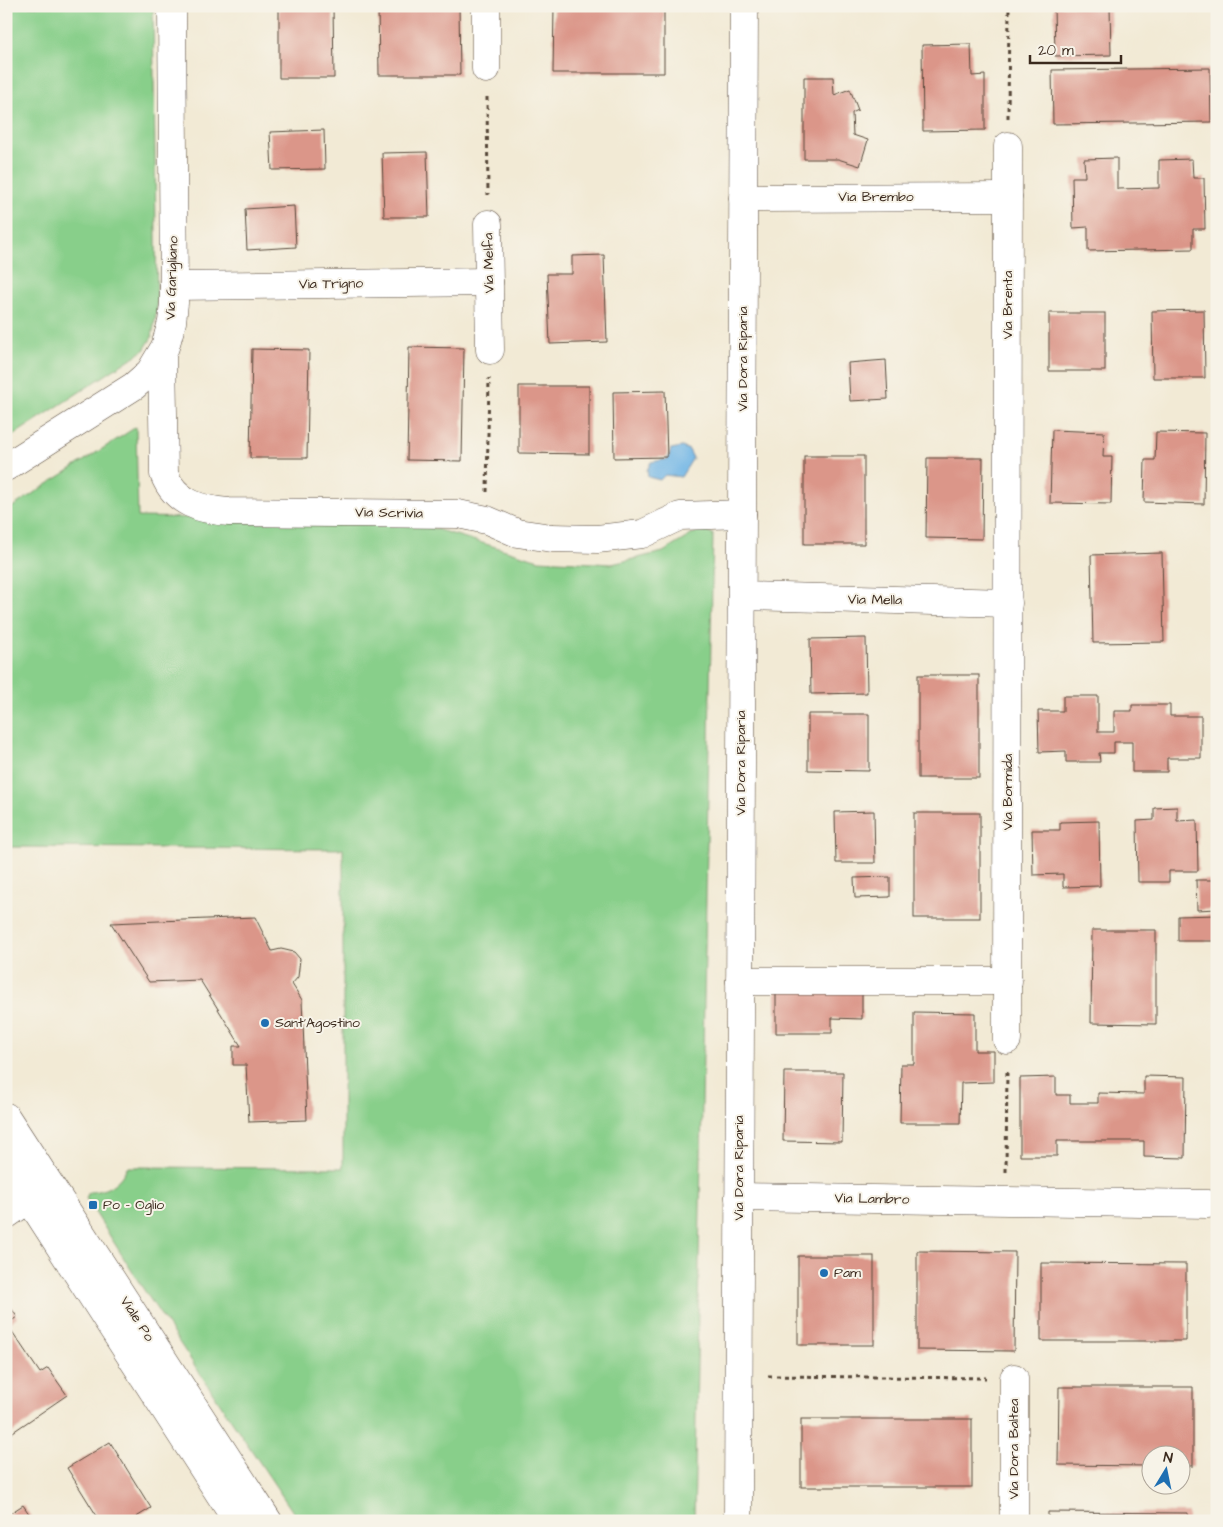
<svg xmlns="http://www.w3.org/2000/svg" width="1223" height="1527" viewBox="0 0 1223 1527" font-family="'Architects Daughter',sans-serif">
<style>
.green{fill:#88cf8a;stroke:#627c54}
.water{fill:#6fb5e6;stroke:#557082}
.building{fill:#db9689}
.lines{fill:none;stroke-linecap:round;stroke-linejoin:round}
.minor-casing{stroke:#564739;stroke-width:29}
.path{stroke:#564739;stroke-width:3;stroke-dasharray:4 4;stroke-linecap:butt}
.minor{stroke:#fff;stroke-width:28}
.poi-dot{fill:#1f6fb2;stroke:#f7f3e8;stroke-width:2}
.labels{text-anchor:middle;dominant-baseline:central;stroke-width:4;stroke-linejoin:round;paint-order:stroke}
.street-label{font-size:14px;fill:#3b2a1e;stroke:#f7f3e8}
.poi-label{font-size:14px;fill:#3b2a1e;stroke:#f7f3e8;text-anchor:start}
</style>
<rect width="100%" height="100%" fill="#f7f3e8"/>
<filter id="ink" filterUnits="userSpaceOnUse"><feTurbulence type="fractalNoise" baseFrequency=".02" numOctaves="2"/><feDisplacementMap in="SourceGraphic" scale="10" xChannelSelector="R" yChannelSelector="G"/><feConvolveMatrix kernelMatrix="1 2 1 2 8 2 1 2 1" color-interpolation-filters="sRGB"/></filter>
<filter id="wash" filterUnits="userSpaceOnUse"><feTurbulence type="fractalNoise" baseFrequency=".0096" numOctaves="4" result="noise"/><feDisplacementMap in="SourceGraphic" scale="20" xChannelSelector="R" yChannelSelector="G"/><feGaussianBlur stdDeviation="1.12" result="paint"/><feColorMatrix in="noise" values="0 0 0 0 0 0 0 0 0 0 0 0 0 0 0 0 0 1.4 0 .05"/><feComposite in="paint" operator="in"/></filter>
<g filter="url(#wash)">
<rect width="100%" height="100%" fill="#f2ead5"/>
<!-- green -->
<g class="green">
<polygon points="6,6 153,6 157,309 152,337 144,350 6,440"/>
<path d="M136,427l2,90 271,4 130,39 73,4 51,-12 38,-23 12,5 -19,987h-395l-157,-234 -56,-89 3,-6c17,0 31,-9 38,-25l216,1v-319l-337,-2v-336z"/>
</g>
<!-- water -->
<polygon class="water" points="682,447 689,450 693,458 681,477 665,475 660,480 648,477 647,470 651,462 668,459 671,449"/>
<g id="blocks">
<!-- building -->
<g class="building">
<polygon points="279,6 333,6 334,78 279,78"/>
<polygon points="378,6 459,6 460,75 379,75"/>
<polygon points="554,6 664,6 664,73 553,73"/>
<polygon points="1054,6 1110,6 1111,55 1055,56"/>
<polygon points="971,44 972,76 985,75 985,130 923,131 922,45"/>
<polygon points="1210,68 1211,122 1053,124 1052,70"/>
<polygon points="804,77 833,77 834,95 850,89 858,110 852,113 853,135 868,140 860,166 838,159 804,159"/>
<polygon points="324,130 325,169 272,170 270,132"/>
<polygon points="427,152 429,217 384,217 382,153"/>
<polygon points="1117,158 1117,189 1159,188 1159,160 1192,159 1193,178 1204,178 1205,229 1193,229 1193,249 1088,251 1088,227 1073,228 1072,177 1085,177 1084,159"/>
<polygon points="294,206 296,247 247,250 245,209"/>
<polygon points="604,255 607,342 550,344 547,274 572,274 572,256"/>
<polygon points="1204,310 1205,378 1153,378 1152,311"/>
<rect x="1049" y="313" width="56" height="58"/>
<polygon points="409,347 464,348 462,461 407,460"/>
<polygon points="252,349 309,350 307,458 250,458"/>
<polygon points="886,360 888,399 850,401 848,363"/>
<polygon points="519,386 589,386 589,454 519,453"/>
<polygon points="665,391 667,457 614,458 613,392"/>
<polygon points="1052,430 1104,432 1103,457 1112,457 1111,504 1050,503"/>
<polygon points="1156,432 1205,433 1204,504 1144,502 1145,460 1155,460"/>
<rect x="804" y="456" width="60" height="88"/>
<polygon points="927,458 983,458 982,539 926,538"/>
<polygon points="1162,553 1164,642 1093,643 1091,555"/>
<polygon points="866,638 867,693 811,694 810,639"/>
<rect x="918" y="675" width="61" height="103"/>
<polygon points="1063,696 1098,696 1098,732 1114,732 1114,711 1132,711 1132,705 1170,705 1170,716 1201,716 1201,758 1167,758 1167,772 1132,772 1132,742 1114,742 1114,753 1099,753 1100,762 1066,762 1066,751 1039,752 1038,711 1063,711"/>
<polygon points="808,714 869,714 869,771 808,770"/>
<polygon points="1177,807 1177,821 1197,820 1198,871 1169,871 1169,882 1138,882 1137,821 1154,820 1154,808"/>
<polygon points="874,811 875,863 836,863 835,812"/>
<rect x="914" y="813" width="66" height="105"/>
<polygon points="1099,821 1100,886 1063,887 1063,874 1033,875 1032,830 1060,830 1060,822"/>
<polygon points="890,877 890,897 855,898 854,878"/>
<polygon points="1196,880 1217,880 1217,909 1197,910"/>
<polygon points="1217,915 1217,941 1178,941 1178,916"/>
<polygon points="255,917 272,951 281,949 294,952 300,959 298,977 292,984 302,1000 307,1120 249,1122 246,1065 233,1065 233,1046 241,1046 200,980 149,982 111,923"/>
<polygon points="1092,930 1156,930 1156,1024 1091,1023"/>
<polygon points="776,990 862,990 862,1019 832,1018 832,1033 776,1033"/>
<polygon points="914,1012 975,1013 975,1051 994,1051 994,1082 961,1083 960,1123 900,1123 901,1064 914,1064"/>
<polygon points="784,1072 843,1072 842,1142 783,1141"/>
<polygon points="1144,1076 1186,1077 1185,1158 1144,1157 1144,1141 1057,1141 1057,1156 1020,1156 1020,1078 1056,1077 1056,1095 1070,1095 1070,1103 1098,1103 1098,1093 1144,1094"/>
<polygon points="917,1251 1015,1252 1014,1351 917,1350"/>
<rect x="798" y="1256" width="76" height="89"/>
<polygon points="1041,1263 1186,1264 1186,1341 1041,1341"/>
<polygon points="6,1300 17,1317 7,1324 40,1373 48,1368 67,1395 10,1434 6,1428"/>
<polygon points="1059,1387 1193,1387 1193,1466 1180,1466 1180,1454 1150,1454 1150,1466 1058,1465"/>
<rect x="801" y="1419" width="171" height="68"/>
<polygon points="110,1442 151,1508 130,1521 100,1521 67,1468"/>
<polygon points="23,1505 34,1521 6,1521 6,1516"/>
<polygon points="1048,1512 1188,1513 1188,1521 1048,1521"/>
</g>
</g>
</g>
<g filter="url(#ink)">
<use href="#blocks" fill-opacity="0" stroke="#564739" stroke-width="1"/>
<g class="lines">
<!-- minor casing -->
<g class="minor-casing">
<g id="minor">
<polyline points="486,6 486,69"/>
<polyline points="743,198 1008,197"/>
<polyline points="488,224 490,350"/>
<polyline points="174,286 489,282"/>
<path d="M162,354l2,120c11,29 37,36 65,38l229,2 29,6 30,13 35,5 45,1 45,-5 38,-18 62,-2"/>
<polyline points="6,467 134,386 150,372 165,347 172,322 174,303 172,6"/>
<polyline points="742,596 1008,603"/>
<polyline points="740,981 1008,981"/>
<polyline points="1007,1040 1008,146"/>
<polyline points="6,1117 268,1521"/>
<polyline points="6,1163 237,1521"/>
<polyline points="739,1197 1208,1204"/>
<polyline points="6,1215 44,1189"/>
<polyline points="738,1521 744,6"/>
<polyline points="1014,1521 1014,1378"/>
</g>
</g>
<!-- path -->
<g class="path">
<polyline points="487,97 488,195"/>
<polyline points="1008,118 1009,6"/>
<polyline points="487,492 489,378"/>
<polyline points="1006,1172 1007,1069"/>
<polyline points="768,1376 986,1378"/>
</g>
<!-- minor -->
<use href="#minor" class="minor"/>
</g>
</g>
<!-- markers -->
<g class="poi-dot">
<circle cx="265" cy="1023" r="5"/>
<rect x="88" y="1200" width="10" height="10" rx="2.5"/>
<circle cx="824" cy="1273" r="5"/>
</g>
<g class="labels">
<!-- street labels -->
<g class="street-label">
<text x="876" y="197">Via Brembo</text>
<text transform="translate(489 263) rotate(-91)">Via Melfa</text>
<text transform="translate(172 278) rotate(-88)">Via Garigliano</text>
<text transform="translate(331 284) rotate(-1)">Via Trigno</text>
<text transform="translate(1008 305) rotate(-90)">Via Brenta</text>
<text transform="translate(743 359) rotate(-90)">Via Dora Riparia</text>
<text transform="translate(389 513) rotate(1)">Via Scrivia</text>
<text transform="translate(875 600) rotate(1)">Via Mella</text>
<text transform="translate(741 763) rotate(-90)">Via Dora Riparia</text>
<text transform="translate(1008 792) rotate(-90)">Via Bormida</text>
<text transform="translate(739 1168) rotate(-90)">Via Dora Riparia</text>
<text transform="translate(872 1199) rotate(1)">Via Lambro</text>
<text transform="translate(137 1319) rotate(57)">Viale Po</text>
<text transform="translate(1014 1449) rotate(-90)">Via Dora Baltea</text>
</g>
<!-- poi labels -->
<g class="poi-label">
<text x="275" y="1023">Sant'Agostino</text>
<text x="103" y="1205">Po - Oglio</text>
<text x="834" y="1273">Pam</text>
</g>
</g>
<!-- margin -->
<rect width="1223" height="1527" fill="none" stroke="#f7f3e8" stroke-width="25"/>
<!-- north arrow -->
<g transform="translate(1166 1470) rotate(10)"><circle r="24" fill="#f7f3e8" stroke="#aca397"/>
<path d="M0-4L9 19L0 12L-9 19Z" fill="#1f6fb2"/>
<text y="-8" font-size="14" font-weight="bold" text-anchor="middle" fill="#3b2a1e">N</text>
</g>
<!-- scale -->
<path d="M1030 55v8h91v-8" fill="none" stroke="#3b2a1e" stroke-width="2.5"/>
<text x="1038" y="55" font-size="15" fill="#3b2a1e" stroke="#f7f3e8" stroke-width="4" paint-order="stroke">20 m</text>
</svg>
